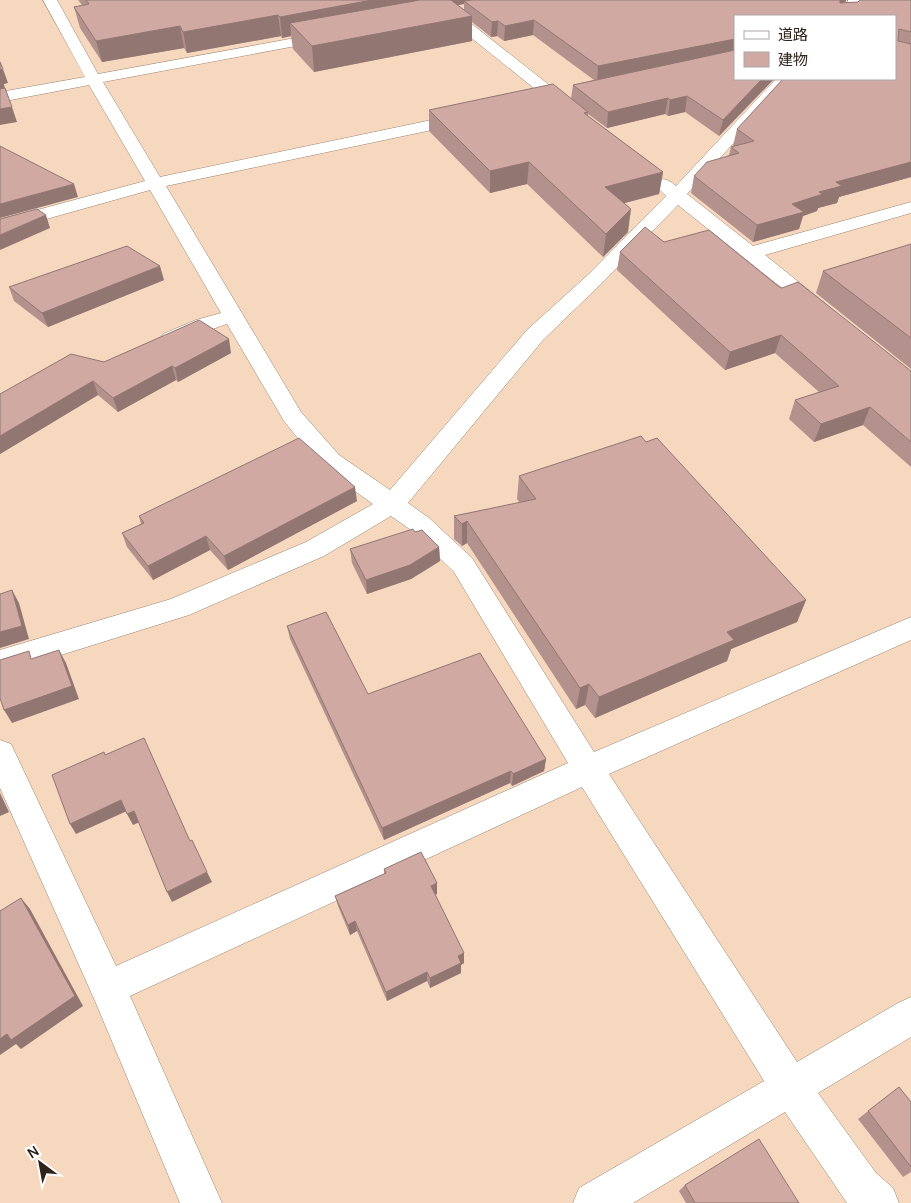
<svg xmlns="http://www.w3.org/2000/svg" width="911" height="1203" viewBox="0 0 911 1203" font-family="Manrope,'Noto Sans JP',sans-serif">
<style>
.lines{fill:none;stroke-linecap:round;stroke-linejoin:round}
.street-casing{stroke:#9e826c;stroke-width:1}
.street{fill:#fff;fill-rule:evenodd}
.wall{fill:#b3918c;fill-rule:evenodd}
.shaded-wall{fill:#927672}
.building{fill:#d0a9a3;stroke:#927672}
</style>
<rect width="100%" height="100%" fill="#f6d8bf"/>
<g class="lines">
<!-- street casing -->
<g class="street-casing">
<g id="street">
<path d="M43,0h14l41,74 230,-42 5,1 2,3 -2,3 -5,1 -225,42 57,95 305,-64 6,2 2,3 -2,3 -6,2 -299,63 135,226 38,43 51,35 137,-160 63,-57 76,-77 -12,-12 3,-4c8,-2 12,0 19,6l100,-107h16l-105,115 66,52 158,-44v11l-146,42 61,49 3,4 -3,4 -7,2 -7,-2 -134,-107 -74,76 -61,59 -135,163 21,15 43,40 122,194 317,-135v23l-302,134 188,288 101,-59 13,-6v40l-93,56 58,80 17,15 6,15h-52l-62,-91 -152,91h-60l6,-15 185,-107 -182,-294 -452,209 92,207h-42l-85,-202 -95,-213v-48l11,4 105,222 452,-203 -114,-191 -43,-42 -20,-14 -67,40 -135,59 -189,59v-24l171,-51 135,-57 67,-38 -52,-37 -37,-46 -57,-97c-18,5 -48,23 -64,20l-3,-5 3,-5 33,-14 25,-7 -71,-123 -150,42v-12l145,-39 -56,-96 -89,17v-10l85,-15z"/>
<polygon points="848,0 862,0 859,8 852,16 837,16 846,7"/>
<polygon points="449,9 454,10 577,107 579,110 577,113 565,113 444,16 442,13"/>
</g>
</g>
<!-- street -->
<use href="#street" class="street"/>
</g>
<!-- wall -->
<g class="wall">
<path d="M78,0h768l-1,3 66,-3v177l-72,20 -2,6 -19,5 -1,3 -14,5 -4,13 -46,13 -62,-49 3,-17 35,-21 2,-8 3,-1h-1l4,-17 158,-50 -160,-63v63h39l-55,57 -34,-24 -17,4 -3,-2 -58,14 -19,-14v2l75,56 -4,22 -35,9 4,29 -25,25 -76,-73 -37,9 -61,-62v-21l142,-11 2,-14 21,-5 -61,-45 -29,6 -7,-5 -6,1 -19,-15v19l-158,31 -21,-23 -2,-13 -9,2 -1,-2 -94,17 -3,-5 -82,14 -22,-34 -6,-21 8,-2zM464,4v6l-6,-5z"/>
<polygon points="664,242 778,286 911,371 911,467 863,425 814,442 789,419 795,400 819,392 775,353 725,370 617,270 620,252"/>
<polygon points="911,244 911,369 816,293 823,271"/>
<polygon points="164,280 48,327 14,301 9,287"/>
<polygon points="231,353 178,382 176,380 118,412 98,395 0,454 0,394 104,362"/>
<polygon points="646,442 806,600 797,622 731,649 727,661 595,718 585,705 576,709 467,543 462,546 454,539 454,516 520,503 517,499 519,476"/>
<polygon points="357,501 228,570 210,550 153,580 127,547 122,533 141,524 139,516"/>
<polygon points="415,532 439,547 440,561 411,579 367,594 352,563 350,549"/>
<polygon points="287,626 368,694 546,759 544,771 512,786 510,783 384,840 290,639"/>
<polygon points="384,869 437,883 437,894 435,895 464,963 461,965 461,973 430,988 427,981 387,1001 357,931 350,935 338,906 335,896 384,874"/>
<polygon points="899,1087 911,1102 911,1172 903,1177 858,1119"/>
<polygon points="685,1185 799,1203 686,1203 679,1191"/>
</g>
<!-- shaded-wall -->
<g class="shaded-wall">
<polygon points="372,0 487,0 464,1 464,4 301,35 290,23 291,36 282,38 280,17"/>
<polygon points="840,0 846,0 844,6 836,15"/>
<polygon points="278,15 281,36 187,53 183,32"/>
<polygon points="472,16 472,41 314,72 312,46"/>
<polygon points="534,20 533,35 504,41 505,26"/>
<polygon points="498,21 497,36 491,37 492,22"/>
<polygon points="180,26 184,48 102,62 96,41"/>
<polygon points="735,39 735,54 597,82 598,66"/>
<polygon points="3,69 8,83 4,84 5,89 0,90 0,70"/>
<polygon points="762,79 774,79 719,136 723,120"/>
<polygon points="687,96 685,112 668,116 670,100"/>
<polygon points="668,98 665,114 607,128 608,112"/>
<polygon points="12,107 17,122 0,125 0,109"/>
<polygon points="529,162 527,184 490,193 490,171"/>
<polygon points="911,162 911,177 839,197 837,203 818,208 817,211 803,216 799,229 753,242 757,225 792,204 819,192 836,182"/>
<polygon points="663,172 659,194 602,209 605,187"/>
<polygon points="74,184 78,197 0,218 0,204"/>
<polygon points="631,209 628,232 603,257 606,234"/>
<polygon points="46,215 50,228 0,250 0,235"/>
<polygon points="160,266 164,280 48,327 42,313"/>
<polygon points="781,335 775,353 725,370 730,352"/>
<polygon points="229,339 231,353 178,382 175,368"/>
<polygon points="172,366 176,380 118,412 113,398"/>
<polygon points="93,381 98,395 0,454 0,436"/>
<polygon points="870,407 863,425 814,442 821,424"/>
<polygon points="355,487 357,501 228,570 224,556"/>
<polygon points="467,521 467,543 462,546 462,524"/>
<polygon points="206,536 210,550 153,580 148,566"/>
<polygon points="439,547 440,561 411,579 367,594 366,580"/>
<polygon points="12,590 19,603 29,639 0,648 0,632"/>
<polygon points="806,600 797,622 731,649 727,661 595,718 599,697 727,632"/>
<polygon points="59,650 66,663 79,699 12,723 4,710"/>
<polygon points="589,684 585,705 576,709 580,688"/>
<polygon points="546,759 544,771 512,786 513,774"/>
<polygon points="511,771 510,783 384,840 382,828"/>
<polygon points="0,793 9,812 0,816"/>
<polygon points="121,800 127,811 76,834 70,824"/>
<polygon points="134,811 140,822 133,825 127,814"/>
<polygon points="207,872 212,882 172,902 167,892"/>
<polygon points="437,883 437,894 432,896 431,886"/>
<polygon points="21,898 30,909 83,1006 21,1049 16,1044 0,1055 0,1039"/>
<polygon points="355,921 357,931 350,935 348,925"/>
<polygon points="464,953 464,963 461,965 461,973 430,988 430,978 458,956"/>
<polygon points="427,972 427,981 387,1001 386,992"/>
</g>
<!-- building -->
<g class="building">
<polygon points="86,0 372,0 280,17 278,15 183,32 180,26 96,41 74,7 89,4"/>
<polygon points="420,0 451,0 472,16 312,46 290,23"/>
<polygon points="472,0 840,0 840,3 858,2 860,0 911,0 911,32 899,29 898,41 911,44 911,162 836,182 842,186 819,192 823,194 792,204 804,212 757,225 694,176 707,162 739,153 731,147 754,141 737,129 783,79 895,79 895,16 735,16 735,39 598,66 534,20 505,26 498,21 492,22 464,1"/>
<polygon points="735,50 735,79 762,79 723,120 687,96 670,100 668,98 608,112 573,85"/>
<polygon points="0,62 3,69 0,70"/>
<polygon points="553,84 588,112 584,113 663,172 605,187 631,209 606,234 529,162 490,171 429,110"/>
<polygon points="5,88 12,107 0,109 0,89"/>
<polygon points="0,146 74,184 0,204"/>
<polygon points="37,209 46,215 0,235 0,219"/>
<polygon points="645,227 664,242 709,230 778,286 782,288 798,282 911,371 911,442 870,407 821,424 795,400 839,386 781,335 730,352 620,252"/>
<polygon points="911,244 911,338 823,271"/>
<polygon points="127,246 160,266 42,313 9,287"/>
<polygon points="199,320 229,339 175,368 172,366 113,398 93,381 0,436 0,394 71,354 104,362"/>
<polygon points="641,436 646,442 657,438 806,600 727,632 734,640 599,697 589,684 580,688 467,521 462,524 454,516 536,499 519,476"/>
<polygon points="299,438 355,487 224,556 206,536 148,566 122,533 144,523 139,516"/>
<polygon points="413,529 415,532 422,530 439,547 410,565 366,580 350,549"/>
<polygon points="12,590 22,626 0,632 0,594"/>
<polygon points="326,612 368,694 480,653 546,759 513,774 511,771 382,828 287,626"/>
<polygon points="59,650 72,686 4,710 0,698 0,660 29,651 31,659"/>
<polygon points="144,738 190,841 192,840 207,872 167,892 134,811 127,814 121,800 70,824 52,775 104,752 105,755"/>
<polygon points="421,852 437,883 431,886 464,953 458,956 461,963 430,978 427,972 386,992 355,921 348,925 335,896 386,873 384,869"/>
<polygon points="21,898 75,996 11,1040 7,1034 0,1039 0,911"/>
<polygon points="899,1087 911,1102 911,1167 868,1111"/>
<polygon points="759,1139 799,1203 695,1203 685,1185"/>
</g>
<!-- legend -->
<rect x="734" y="15" width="162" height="65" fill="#ffffff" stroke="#aba7a3"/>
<rect x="744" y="31" width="25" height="8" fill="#ffffff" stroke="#aba7a3"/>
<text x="778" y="40" font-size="15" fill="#2e231a">道路</text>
<rect x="744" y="52" width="25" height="15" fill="#d0a9a3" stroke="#aba7a3"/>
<text x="778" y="65" font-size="15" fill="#2e231a">建物</text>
<!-- north arrow -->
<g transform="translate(40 1163) rotate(328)" stroke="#ffffff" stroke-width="4" paint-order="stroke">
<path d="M0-4L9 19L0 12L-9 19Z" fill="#2e231a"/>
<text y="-8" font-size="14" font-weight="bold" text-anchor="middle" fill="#2e231a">N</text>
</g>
</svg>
